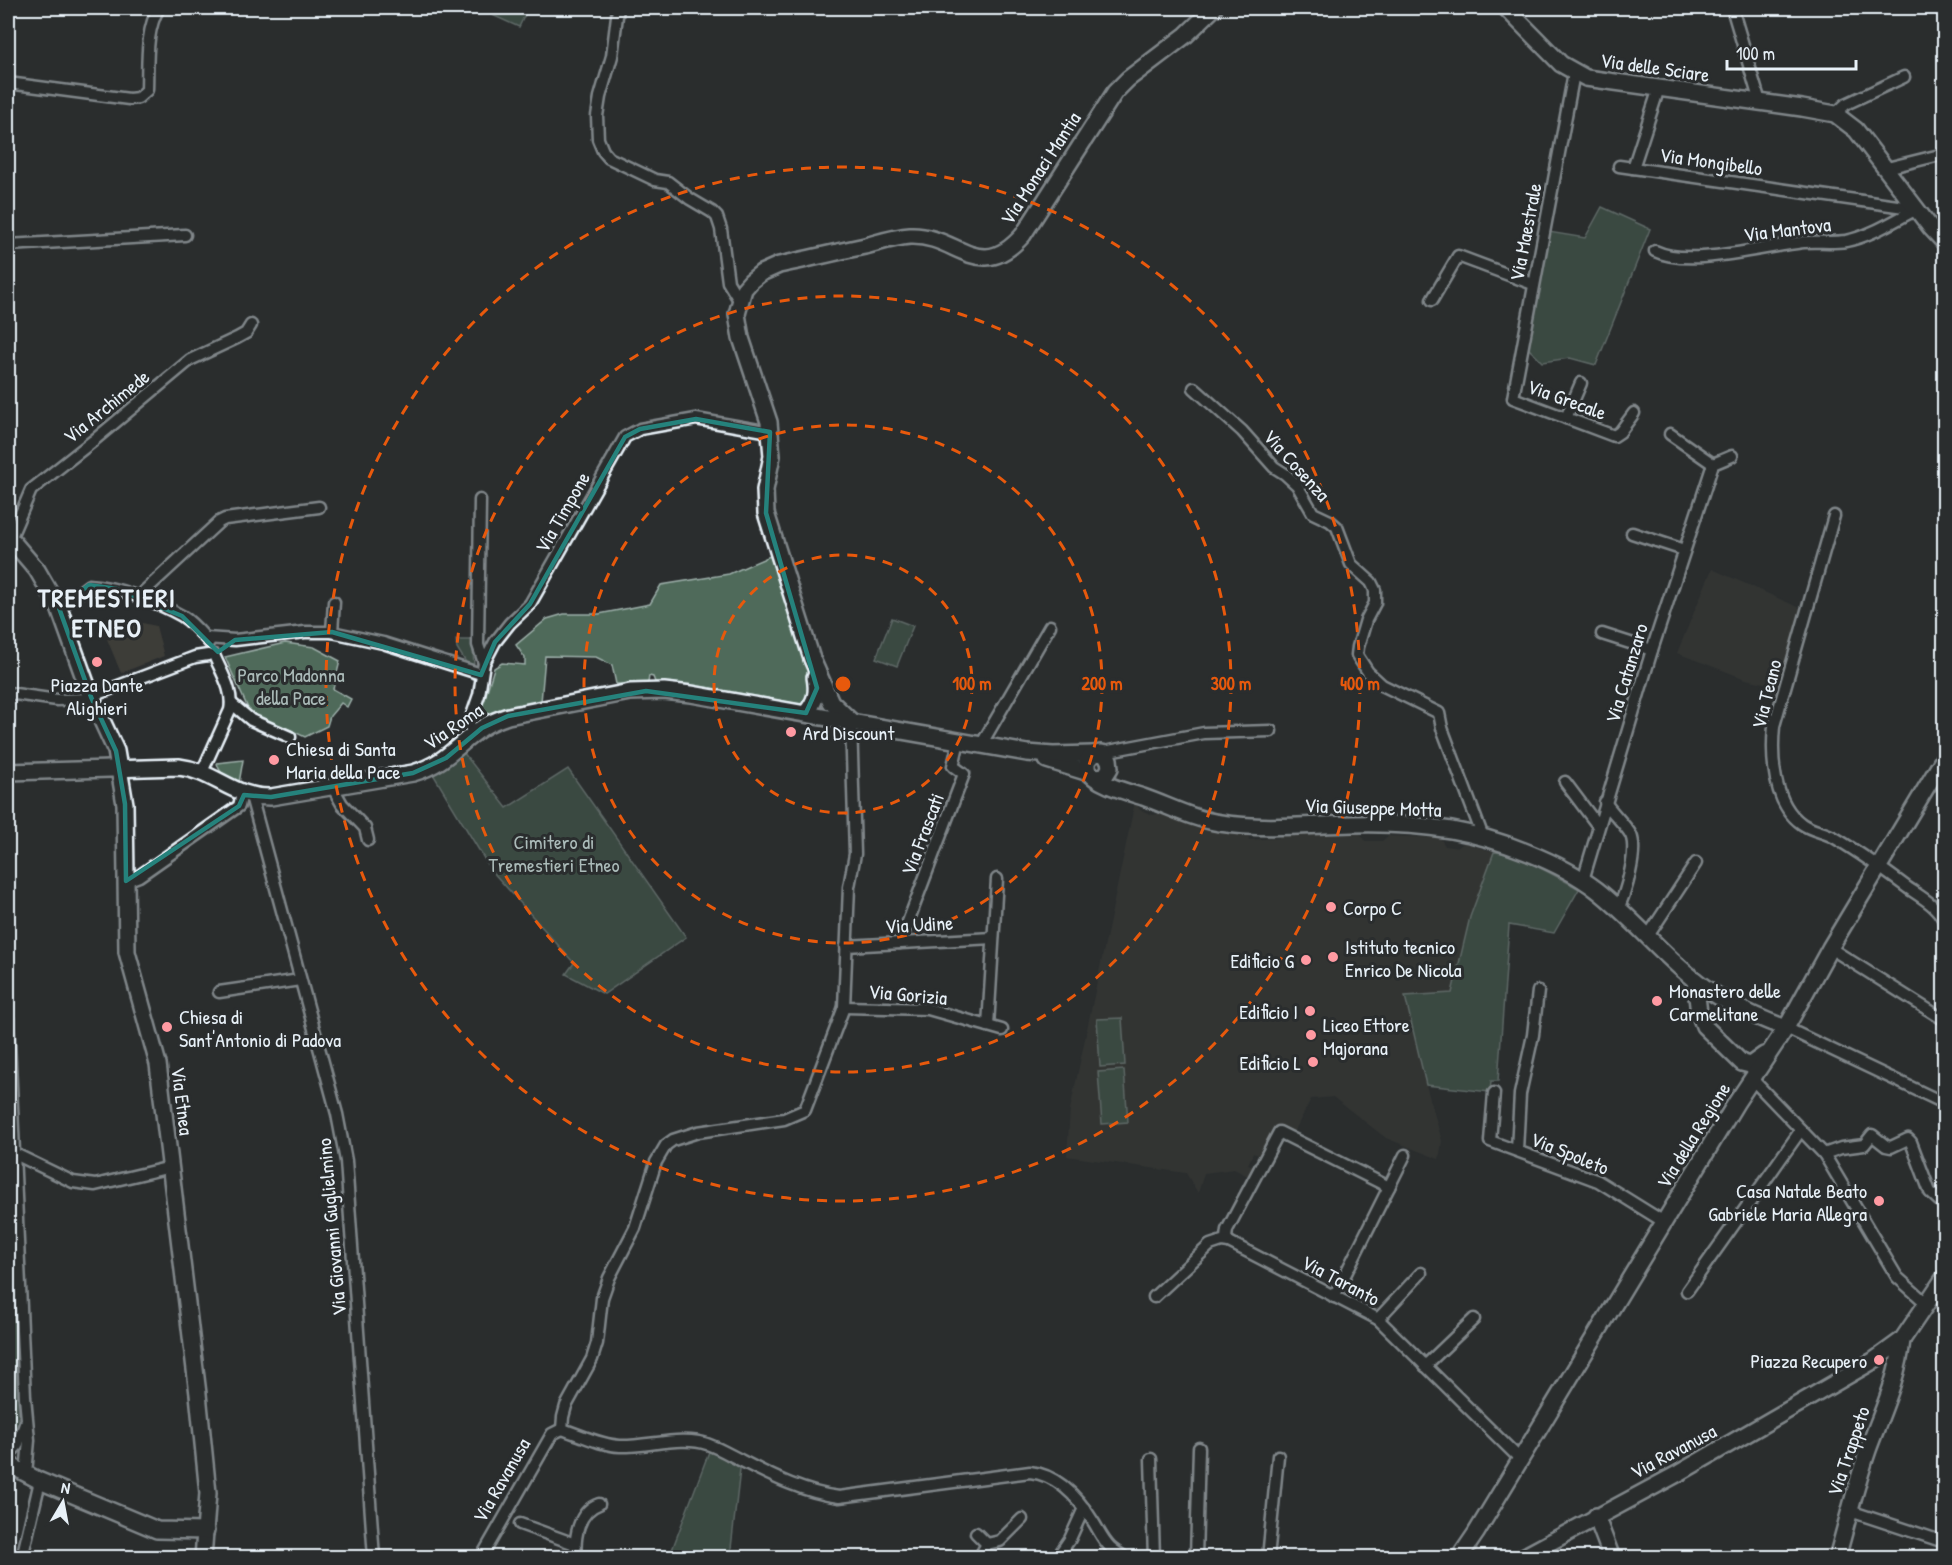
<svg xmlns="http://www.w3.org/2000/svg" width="1952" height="1565" viewBox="0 0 1952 1565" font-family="'Patrick Hand',sans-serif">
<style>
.built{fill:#3e3d39}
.green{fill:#4f6b5a;stroke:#9caea9;stroke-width:1.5}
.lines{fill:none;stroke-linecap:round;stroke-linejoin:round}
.street-casing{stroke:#e8f1f8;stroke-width:15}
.secondary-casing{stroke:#e8f1f8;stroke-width:20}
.street{stroke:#2a2d2e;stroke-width:10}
.secondary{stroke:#2a2d2e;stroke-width:15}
.marked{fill:none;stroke:#25827c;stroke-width:4.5;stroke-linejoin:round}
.ring{fill:none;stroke:#e8590c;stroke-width:3;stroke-dasharray:10 8}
.poi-dot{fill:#ff9aa2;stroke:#2a2d2e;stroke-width:2}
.labels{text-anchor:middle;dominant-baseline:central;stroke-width:6;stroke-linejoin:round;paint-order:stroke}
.street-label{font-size:20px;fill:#e8f1f8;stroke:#2a2d2e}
.park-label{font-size:20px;fill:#abbbb9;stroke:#2a2d2e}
.poi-label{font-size:20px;fill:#e8f1f8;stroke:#2a2d2e;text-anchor:start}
.district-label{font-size:26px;font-weight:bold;letter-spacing:1.5px;fill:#e8f1f8;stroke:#2a2d2e}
.centre{fill:#e8590c;stroke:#2a2d2e;stroke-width:3}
.ring-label{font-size:18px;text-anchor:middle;font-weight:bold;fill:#e8590c;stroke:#2a2d2e;stroke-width:6;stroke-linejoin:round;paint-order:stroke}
</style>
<rect width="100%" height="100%" fill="#2a2d2e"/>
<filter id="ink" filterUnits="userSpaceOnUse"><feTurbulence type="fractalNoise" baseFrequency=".0167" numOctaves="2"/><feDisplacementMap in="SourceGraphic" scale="12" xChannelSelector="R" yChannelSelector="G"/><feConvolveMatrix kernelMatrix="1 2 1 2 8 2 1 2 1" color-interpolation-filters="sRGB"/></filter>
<g filter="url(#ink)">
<!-- built -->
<g class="built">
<polygon points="1712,569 1800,608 1778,686 1746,679 1677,653"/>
<polygon points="138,622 156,626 164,656 121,673 107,639 115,636 112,627"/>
<polygon points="1135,802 1140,810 1153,815 1162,813 1196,828 1248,834 1249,840 1279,838 1279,835 1360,834 1365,841 1382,841 1388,836 1440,838 1445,846 1457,848 1464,843 1494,852 1470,917 1452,993 1405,996 1426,1085 1442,1141 1439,1159 1386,1138 1333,1097 1311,1099 1293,1134 1281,1129 1283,1126 1279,1125 1262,1156 1253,1153 1248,1164 1256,1168 1250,1177 1234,1169 1204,1173 1198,1193 1186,1173 1067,1156 1070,1110"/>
</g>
<!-- green -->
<g class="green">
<polygon points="477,8 528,8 519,27"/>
<polygon points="1602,207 1650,229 1596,365 1570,358 1542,362 1527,347 1549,232 1585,238"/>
<polygon points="770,556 810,673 814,692 805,705 694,685 655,682 653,677 649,676 648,683 616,684 612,665 596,657 545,656 541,702 511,706 480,717 477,714 484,701 494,668 502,663 525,665 525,658 516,645 547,619 564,614 599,614 650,604 661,585 729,574"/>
<polygon points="892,618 913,626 897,666 876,658"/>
<polygon points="456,640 472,640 474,665 467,664 457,648"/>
<polygon points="285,643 314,647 340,661 333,689 351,699 347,707 341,703 330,716 327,726 305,737 280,725 256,718 251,715 225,657"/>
<polygon points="463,752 507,808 568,769 686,937 604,994 566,974 574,963 491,870 433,774"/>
<path d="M243,760l-4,23c-10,-4 -19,-7 -22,-20z"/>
<path d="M1494,852c21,0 65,26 85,37l-25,44 -45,-8 -11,156h-7l-1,11 -64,-7 -21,-89 47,-3 18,-76z"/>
<polygon points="1122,1018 1125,1065 1100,1067 1097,1019"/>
<polygon points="1124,1070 1128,1122 1102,1124 1098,1072"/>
<polygon points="8,1184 19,1429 15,1440 8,1446"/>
<polygon points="710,1449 738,1464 740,1469 730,1557 669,1558"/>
</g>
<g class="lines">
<!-- street casing -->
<g class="street-casing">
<g id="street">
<polyline points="618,8 612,56 600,97 597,116 598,139 603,151 609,158 655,180 668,182 690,199 712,212 717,217 721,229 728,282 739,300"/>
<polyline points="1732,8 1760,102"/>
<polyline points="1574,73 1513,398 1614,436 1620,432 1634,413"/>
<path d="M8,83l121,16 9,-1 9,-8c1,-26 -2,-60 12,-82"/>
<polyline points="1659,88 1633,168 1918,209"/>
<polyline points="1835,114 1846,104 1904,77"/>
<polyline points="1619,166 1633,168"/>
<polyline points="1887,168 1944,154"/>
<polyline points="8,245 185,235"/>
<path d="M1655,251c35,17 110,-5 149,-9 14,-1 28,1 42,-1 25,-5 49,-21 71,-32"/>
<polyline points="1432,300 1458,256 1533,284"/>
<polyline points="1194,388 1242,431 1274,467 1285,474 1297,485 1313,513 1330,521 1337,527 1351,564 1371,582 1375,590 1375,603 1366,620 1358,647 1357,655 1368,672 1382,685 1439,713 1442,728 1483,837"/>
<polyline points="1566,418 1581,383"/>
<polyline points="1670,434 1713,464"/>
<polyline points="480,500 478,645 484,663"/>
<path d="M1834,516l-60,210c-3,31 -1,78 28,98 10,7 23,8 33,14 25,15 49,32 73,50 13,9 30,18 36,33"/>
<polyline points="1632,533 1684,550"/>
<polyline points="10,539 31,490 93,441 190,360 237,338 246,333 251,325"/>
<polyline points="138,597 219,522 225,519 319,507"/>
<path d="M59,608l30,-23c29,2 68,17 93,31 10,6 19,17 27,26"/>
<polyline points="332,632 334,602"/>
<polyline points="1602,634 1652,650"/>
<polyline points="206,638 235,640 305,632 332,632 383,643 481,674"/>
<polyline points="8,693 57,700 84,699 195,657 208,655"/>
<polyline points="231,703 251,720 290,737"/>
<polyline points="473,735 469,724 479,695 484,663 495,642 510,623 530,604 625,437 640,429 696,419 770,432"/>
<polyline points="981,745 1050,626"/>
<polyline points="1098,753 1204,733 1271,731"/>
<path d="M202,772l28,-62c4,-19 -9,-38 -16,-55"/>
<polyline points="1565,782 1598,826"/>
<polyline points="332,786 342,804 365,828 368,840"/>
<polyline points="251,796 337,1114 346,1161 374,1558"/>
<path d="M1605,802c7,11 20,22 26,33 7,16 -5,58 -13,73"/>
<polyline points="1583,880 1652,650 1713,464 1732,456"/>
<polyline points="126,881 139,876 239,806 242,793"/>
<polyline points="1648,936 1696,863"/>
<polyline points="900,943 964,774 953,766 959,741"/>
<polyline points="846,946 993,938"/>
<polyline points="1830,948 1943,1019"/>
<polyline points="219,992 300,980"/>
<polyline points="844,1007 928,1009 1002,1030"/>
<polyline points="8,1018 25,1397 29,1440 26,1474"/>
<polyline points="988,1026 997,879"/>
<polyline points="1786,1028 1944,1103"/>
<polyline points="1752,1079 1824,1154 1897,1277 1926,1303"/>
<polyline points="1494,1093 1490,1141 1598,1181 1664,1222"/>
<polyline points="1517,1150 1520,1094 1533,1035 1538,991"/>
<polyline points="13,1153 73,1182 95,1185 171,1167"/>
<polyline points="1824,1154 1841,1148 1864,1145 1872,1135 1886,1146 1891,1147 1908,1139 1911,1142 1930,1192 1944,1205"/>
<polyline points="1229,1242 1226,1238 1227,1230 1279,1132 1389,1187"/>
<polyline points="1687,1291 1801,1130"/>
<polyline points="1154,1297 1210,1245 1222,1241 1229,1242 1378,1319 1520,1459"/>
<polyline points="1334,1297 1405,1155"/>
<polyline points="1378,1319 1421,1273"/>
<polyline points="1425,1366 1474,1319"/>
<polyline points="562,1429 563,1417 566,1406 592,1359 597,1343 602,1298 609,1278 635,1228 656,1162 666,1145 673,1140 698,1132 784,1119 805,1110 844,1007 849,887 855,854 851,721"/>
<path d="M562,1429c19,6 38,16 58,17 26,1 63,-11 87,-2 12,4 25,12 37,18 29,15 62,31 95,35l191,-25c29,3 50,28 64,51 5,8 9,17 16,24 4,4 10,7 15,11"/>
<polyline points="8,1455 17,1446 25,1424"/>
<polyline points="1151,1459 1154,1558"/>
<polyline points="1850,1511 1944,1542"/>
<polyline points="520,1524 575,1544"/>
<polyline points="976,1533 987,1544"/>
<polyline points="987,1544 1000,1541 1022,1519"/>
<polyline points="22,1558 40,1481"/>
<polyline points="481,1558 552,1434 562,1429"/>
<path d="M576,1558c-2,-20 2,-47 23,-54"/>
<polyline points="979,1558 987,1544"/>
<polyline points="1057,1558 1070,1539 1084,1508"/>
<polyline points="1196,1558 1199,1448"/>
<polyline points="1268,1558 1278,1456"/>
</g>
</g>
<!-- secondary casing -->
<g class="secondary-casing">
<g id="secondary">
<polyline points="1506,8 1561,64 1586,78 1802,108 1835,114 1856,130 1931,228 1944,242"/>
<polyline points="8,536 37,570 59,608 91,697 116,751 125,804 127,952 158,1064 198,1394 208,1493 203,1558"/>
<path d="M806,713c10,-12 12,-21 9,-36"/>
<path d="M851,721l-20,-19 -19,-43 -46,-146 -1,-23 7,-34 -3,-34 -28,-84 -4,-24 7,-25 7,-8 10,-8 18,-8c29,-6 57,-13 86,-19 15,-4 30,-9 45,-10 47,-2 69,49 113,-1l92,-143 13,-13 58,-44 28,-27"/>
<polyline points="1047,760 1089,773"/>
<path d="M8,772l171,-5c36,4 53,31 92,30l142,-24c34,-10 43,-28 70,-46 8,-5 16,-8 25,-11l122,-24 34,-1 27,3 336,59 26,2 40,-1"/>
<path d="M1096,777l9,-1 5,-8 -1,-9 -7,-6 -9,1 -6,7v9c9,14 40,22 56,27 26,9 50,22 77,26 44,7 88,2 132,1 33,-1 67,1 99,6 46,8 110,32 146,60 32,25 57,55 87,81 29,26 65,44 102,57"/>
<polyline points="1695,980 1699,1013 1704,1026 1742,1063 1750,1065 1764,1055"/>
<polyline points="8,1464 40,1481 157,1530 206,1531"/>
<polyline points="1596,1516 1612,1558"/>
<polyline points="1459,1558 1476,1533 1736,1103 1786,1028 1830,948 1944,758"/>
<polyline points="1521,1558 1679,1473 1873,1361 1902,1340 1944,1278"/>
<path d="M1837,1558c10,-36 19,-73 31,-108 13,-36 30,-71 34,-110"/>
</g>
</g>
<!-- street -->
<use href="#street" class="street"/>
<!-- secondary -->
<use href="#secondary" class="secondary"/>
</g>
</g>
<!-- marked area -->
<path d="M0 0H1952V1565H0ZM696,419l74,13 -4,81 51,175 -11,25 -160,-22 -138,25 -26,12 -36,30 -33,15 -142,24 -27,-2 -5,11 -113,75 -1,-77 -9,-53 -25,-54 -32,-89 30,-23 28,4 65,27 36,36 17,-12 97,-8 149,43 14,-33 35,-38 95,-167 15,-8z" fill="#2a2d2e" fill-opacity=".55" fill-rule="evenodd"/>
<path class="marked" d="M696,419l74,13 -4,81 51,175 -11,25 -160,-22 -138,25 -26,12 -36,30 -33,15 -142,24 -27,-2 -5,11 -113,75 -1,-77 -9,-53 -25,-54 -32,-89 30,-23 28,4 65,27 36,36 17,-12 97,-8 149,43 14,-33 35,-38 95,-167 15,-8z"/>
<!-- distance rings -->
<g class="ring">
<circle cx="843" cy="684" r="129"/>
<circle cx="843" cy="684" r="259"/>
<circle cx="843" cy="684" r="388"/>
<circle cx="843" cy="684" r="517"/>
</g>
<!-- markers -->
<g class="poi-dot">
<circle cx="97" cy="662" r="6"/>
<circle cx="791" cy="732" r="6"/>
<circle cx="274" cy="760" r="6"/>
<circle cx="1331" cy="907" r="6"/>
<circle cx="1333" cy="957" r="6"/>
<circle cx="1306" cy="960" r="6"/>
<circle cx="1657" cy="1001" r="6"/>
<circle cx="1310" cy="1011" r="6"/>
<circle cx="167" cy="1027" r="6"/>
<circle cx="1311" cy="1035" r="6"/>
<circle cx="1313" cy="1062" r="6"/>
<circle cx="1879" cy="1201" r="6"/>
<circle cx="1879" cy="1360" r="6"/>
</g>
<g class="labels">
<!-- street labels -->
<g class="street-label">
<text transform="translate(1655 67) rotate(8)">Via delle Sciare</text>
<text transform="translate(1711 161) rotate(8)">Via Mongibello</text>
<text transform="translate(1040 168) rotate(-57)">Via Monaci Mantia</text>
<text transform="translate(1787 229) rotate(-7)">Via Mantova</text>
<text transform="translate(1525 232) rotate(-79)">Via Maestrale</text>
<text transform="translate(1567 399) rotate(20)">Via Grecale</text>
<text transform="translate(106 406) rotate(-39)">Via Archimede</text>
<text transform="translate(1297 465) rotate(48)">Via Cosenza</text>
<text transform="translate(562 512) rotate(-60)">Via Timpone</text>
<text transform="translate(1626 673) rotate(-73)">Via Catanzaro</text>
<text transform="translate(1766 694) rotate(-76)">Via Teano</text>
<text transform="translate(453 726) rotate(-34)">Via Roma</text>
<text transform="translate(1373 807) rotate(2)">Via Giuseppe Motta</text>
<text transform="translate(922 834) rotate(-69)">Via Frascati</text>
<text transform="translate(919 924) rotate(-3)">Via Udine</text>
<text transform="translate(908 994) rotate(5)">Via Gorizia</text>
<text transform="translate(183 1101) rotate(83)">Via Etnea</text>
<text transform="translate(1693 1135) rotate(-58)">Via della Regione</text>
<text transform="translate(1570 1153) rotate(22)">Via Spoleto</text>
<text transform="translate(331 1227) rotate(-95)">Via Giovanni Guglielmino</text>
<text transform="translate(1341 1280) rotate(28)">Via Taranto</text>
<text transform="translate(1673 1451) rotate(-28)">Via Ravanusa</text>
<text transform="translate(1848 1451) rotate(-71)">Via Trappeto</text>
<text transform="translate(501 1480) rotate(-60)">Via Ravanusa</text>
</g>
<!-- park labels -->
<g class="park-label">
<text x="291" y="674">Parco Madonna<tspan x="291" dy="23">della Pace</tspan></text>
<text x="554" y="841">Cimitero di<tspan x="554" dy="23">Tremestieri Etneo</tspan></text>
</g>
<!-- poi labels -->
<g class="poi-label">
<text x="97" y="684" text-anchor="middle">Piazza Dante<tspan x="97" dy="23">Alighieri</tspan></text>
<text x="803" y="732">Ard Discount</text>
<text x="286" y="748">Chiesa di Santa<tspan x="286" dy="23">Maria della Pace</tspan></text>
<text x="1343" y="907">Corpo C</text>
<text x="1345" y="946">Istituto tecnico<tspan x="1345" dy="23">Enrico De Nicola</tspan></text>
<text x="1294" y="960" text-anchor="end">Edificio G</text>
<text x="1669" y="990">Monastero delle<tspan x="1669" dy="23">Carmelitane</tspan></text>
<text x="1298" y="1011" text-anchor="end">Edificio I</text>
<text x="179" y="1016">Chiesa di<tspan x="179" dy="23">Sant'Antonio di Padova</tspan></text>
<text x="1323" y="1024">Liceo Ettore<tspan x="1323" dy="23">Majorana</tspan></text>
<text x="1301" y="1062" text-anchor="end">Edificio L</text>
<text x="1867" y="1190" text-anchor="end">Casa Natale Beato<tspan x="1867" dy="23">Gabriele Maria Allegra</tspan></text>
<text x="1867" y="1360" text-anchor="end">Piazza Recupero</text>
</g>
<!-- district labels -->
<g class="district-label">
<text x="107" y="597">TREMESTIERI<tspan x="107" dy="30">ETNEO</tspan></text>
</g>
</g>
<circle cx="843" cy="684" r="9" class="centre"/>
<g class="ring-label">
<text x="972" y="690">100 m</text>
<text x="1102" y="690">200 m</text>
<text x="1231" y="690">300 m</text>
<text x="1360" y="690">400 m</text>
</g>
<!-- margin -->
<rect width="1952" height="1565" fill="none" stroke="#2a2d2e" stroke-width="30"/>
<rect x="15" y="15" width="1922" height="1535" fill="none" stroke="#e8f1f8" stroke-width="2" filter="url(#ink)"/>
<!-- north arrow -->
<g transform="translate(63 1502) rotate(10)" stroke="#2a2d2e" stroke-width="4.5" paint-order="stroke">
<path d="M0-4.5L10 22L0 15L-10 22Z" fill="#e8f1f8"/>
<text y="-9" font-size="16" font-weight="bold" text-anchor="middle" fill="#e8f1f8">N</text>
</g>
<!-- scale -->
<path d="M1727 60v9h129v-9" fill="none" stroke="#e8f1f8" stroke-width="3"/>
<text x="1736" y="60" font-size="18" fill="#e8f1f8" stroke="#2a2d2e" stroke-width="4.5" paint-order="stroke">100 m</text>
</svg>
